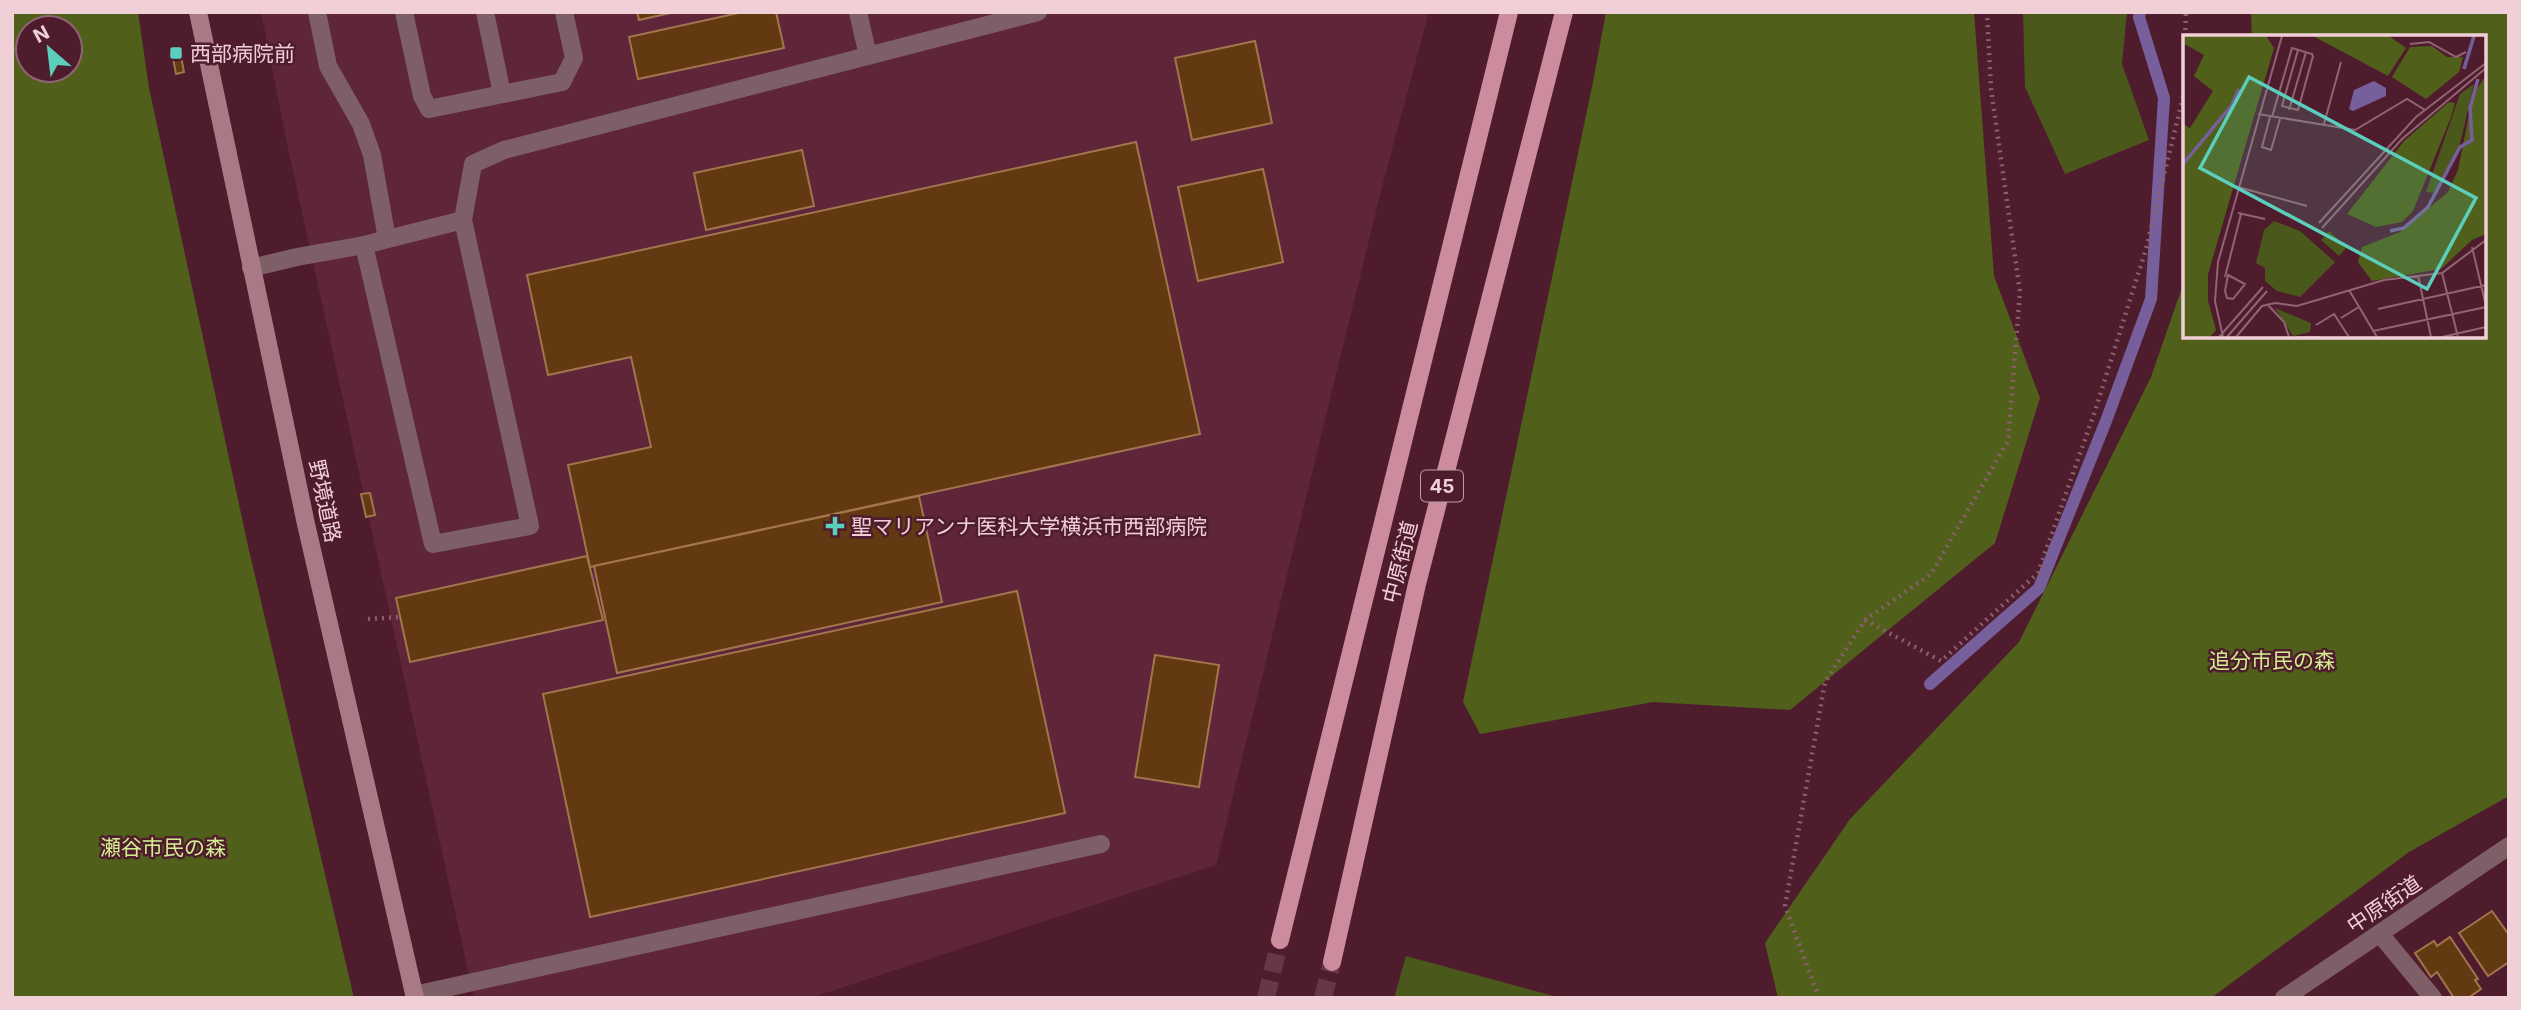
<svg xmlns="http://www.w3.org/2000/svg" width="2521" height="1010" viewBox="0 0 2521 1010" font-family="Inter,'Noto Sans JP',sans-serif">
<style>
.built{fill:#5f263a}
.green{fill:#4a581c}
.forest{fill:#50601b;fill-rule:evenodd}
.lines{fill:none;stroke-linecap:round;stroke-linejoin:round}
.stream{stroke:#775f9b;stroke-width:12}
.building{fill:#623910;stroke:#a2754d;stroke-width:2}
.primary-tunnel{stroke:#673747;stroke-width:18;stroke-dasharray:18 9;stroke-linecap:butt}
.path{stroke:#8c5f6d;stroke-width:4.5;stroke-dasharray:2 5;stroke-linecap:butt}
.lane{stroke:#7f5f67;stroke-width:18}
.street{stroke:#7f5f67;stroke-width:18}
.secondary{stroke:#aa7986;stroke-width:18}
.primary{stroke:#cc8c9d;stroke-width:18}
.poi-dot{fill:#5bcebc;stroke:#4f1c2e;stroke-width:2.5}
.labels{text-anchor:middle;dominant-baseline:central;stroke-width:5;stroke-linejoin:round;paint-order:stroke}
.shield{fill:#4f1c2e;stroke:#c099a4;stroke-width:2}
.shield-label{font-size:19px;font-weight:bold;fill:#f1cfd7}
.poi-label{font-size:21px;fill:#f1cfd7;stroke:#4f1c2e;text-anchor:start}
.street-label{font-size:21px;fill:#f1cfd7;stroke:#4f1c2e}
.park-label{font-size:21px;fill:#d2ed8d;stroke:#4f1c2e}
.inset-river{fill:none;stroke:#775f9b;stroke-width:3.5}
.inset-road{fill:none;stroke:#906472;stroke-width:2}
.view{fill:#5bcebc;fill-opacity:0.15;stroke:#5bcebc;stroke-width:3.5}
.inset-edge{fill:none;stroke:#f1cfd7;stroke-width:3.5}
</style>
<rect width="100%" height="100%" fill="#4f1c2e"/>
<!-- built -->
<polygon class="built" points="261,12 1429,12 1382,187 1216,865 810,998 474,998 288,148"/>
<!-- green -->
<g class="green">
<polygon points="2023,12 2127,12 2122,64 2149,140 2065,174 2025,87"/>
<polygon points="1406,956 1561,998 1394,998"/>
</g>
<!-- forest -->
<g class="forest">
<path d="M12,12h126l11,76 99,458 106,452h-342zM28,28h42v42h-42z"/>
<polygon points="1606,12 1974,12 1994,276 2040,398 1995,543 1790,710 1653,702 1480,734 1463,702 1593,82"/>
<polygon points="2251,12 2509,12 2509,796 2409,852 2211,998 1778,998 1765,943 1850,819 2019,642 2151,377 2185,279 2185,336 2484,336 2484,37 2252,37"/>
</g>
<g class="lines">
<!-- stream -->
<polyline class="stream" points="1930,684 2039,588 2106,421 2151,299 2164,98 2139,17 2140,12"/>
</g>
<!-- building -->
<g class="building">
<polygon points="637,12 675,12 639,20"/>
<polygon points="743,12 776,12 784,48 638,79 629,37"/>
<polygon points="1255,41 1272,123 1192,140 1175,58"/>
<polygon points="179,46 184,72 176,74 171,48"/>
<polygon points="1136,142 1200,434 590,567 568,465 651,447 631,357 548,375 527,275"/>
<polygon points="802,150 814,206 706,230 694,173"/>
<polygon points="1263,169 1283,262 1198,281 1178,187"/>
<polygon points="370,493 375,515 366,517 361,494"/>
<polygon points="919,496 942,602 617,673 594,566"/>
<polygon points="587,556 603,620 410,662 396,598"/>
<polygon points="1017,591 1065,813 590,917 543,694"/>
<polygon points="1155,655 1219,665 1199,787 1135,777"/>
<polygon points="2492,911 2509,935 2509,962 2488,976 2459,933"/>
<polygon points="2450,937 2478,979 2475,980 2481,989 2468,998 2454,998 2437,972 2431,977 2415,953 2434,941 2437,946"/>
</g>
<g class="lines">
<!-- primary-tunnel -->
<g class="primary-tunnel">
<polyline points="1266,998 1280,940"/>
<polyline points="1323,998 1332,962"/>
</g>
<!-- path -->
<g class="path">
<polyline points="2185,37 2186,12"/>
<polyline points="592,578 596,577"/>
<polyline points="368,619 401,617"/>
<polyline points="1865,620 1941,661 2038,573 2095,411 2146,249 2184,93 2185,45"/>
<polyline points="1819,998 1785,906 1825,682 1865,620 1931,574 2008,441 2020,292 1991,89 1987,12"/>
</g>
<!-- lane -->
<g class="lane">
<polyline points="317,12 328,66 361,124 372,155 387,239"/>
<polyline points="404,12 422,96 429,109 562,82 574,58 564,12"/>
<polyline points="485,12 502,94"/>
<polyline points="858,12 868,56"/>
<polyline points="364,245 433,544 530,526 463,220 473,164 504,150 1038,12"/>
<polyline points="251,268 297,257 364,245 463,220"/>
<polyline points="414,995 1101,844"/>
</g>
<!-- street -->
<g class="street">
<polyline points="2380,934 2433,998"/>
<polyline points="2284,998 2509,846"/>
</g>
<!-- secondary -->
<polyline class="secondary" points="198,12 306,524 415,998"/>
<!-- primary -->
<g class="primary">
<polyline points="1280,940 1509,12"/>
<polyline points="1332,962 1417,584 1564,12"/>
</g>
</g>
<!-- markers -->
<g class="poi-dot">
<rect x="169" y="46" width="14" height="14" rx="3.5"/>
<path d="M831.5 515.5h7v7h7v7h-7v7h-7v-7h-7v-7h7z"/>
</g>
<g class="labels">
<!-- shield labels -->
<rect class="shield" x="1421" y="470.5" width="42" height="31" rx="5"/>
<g class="shield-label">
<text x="1442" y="486">45</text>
</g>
<!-- poi labels -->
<g class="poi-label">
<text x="190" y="53">西部病院前</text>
<text x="851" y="526">聖マリアンナ医科大学横浜市西部病院</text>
</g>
<!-- street labels -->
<g class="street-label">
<text transform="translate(325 501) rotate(78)">野境道路</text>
<text transform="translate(1400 562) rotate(-76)">中原街道</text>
<text transform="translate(2384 904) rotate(-34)">中原街道</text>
</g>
<!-- park labels -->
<g class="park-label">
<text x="2272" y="660">追分市民の森</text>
<text x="163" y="847">瀬谷市民の森</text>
</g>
</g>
<!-- overview -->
<g transform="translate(2183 35)">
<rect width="303" height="303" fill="#4f1c2e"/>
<path d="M291,49l-15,64 -24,45 -9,-1 34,-98zM91,186l26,10 35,31 -35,35 -23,-6 -12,-10v-13l-9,-5 8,-33zM146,196l18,16 -8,9 -18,-16zM92,273l36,15 -1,9 -17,4z" fill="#4a581c"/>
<path d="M0,1h83l8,12 -66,226v27l8,29 -6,7h-27v-213l7,4 23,-37 -19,-15 10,-21 -21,-12zM130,1h76l17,12 -18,28zM249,11l15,11h16l-4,15 -33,27 -34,-22 18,-30zM303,40v159l-14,6 -31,29 -69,12 -14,-19 4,-15 38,-15 48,-40 10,-22 15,-75zM266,67l6,1 -4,14 -38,94 -11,11 -26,5 -29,-13 57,-73z" fill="#50601b"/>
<path d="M191,46l12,7v8l-33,15 -4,-2 5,-19z" fill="#775f9b"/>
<path class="inset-river" d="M281,34l10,-33M0,129l49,-59 7,-16M207,196l14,-3 24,-21 32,-60 12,-7 -2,-32 8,-29"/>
<path class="inset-road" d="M227,9l19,-2 27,15 10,-5M106,75l17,-58M75,79l97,16 52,-31 18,11M87,82l-8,30 9,3 9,-31M89,82l20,-69 20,6 1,2 -15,54 -16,-4 16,-56M141,89l17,-62M55,152l69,19M55,178l27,6M136,188l97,-106 70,-54M139,193l80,-89 84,-71M289,212l14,59M259,238l16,64M45,240l17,9 -12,15 -6,-1 -2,-7zM235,240l13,62M42,242l16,-63M166,255l28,47M85,270l16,17 5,15M195,274l108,-24M158,283l18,-11M133,290l18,-11 15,23M190,296l113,-24M36,302l44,-50M40,302l-8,-36 3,-39 64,-226M44,302l40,-46M53,302l26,-31 13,-3 22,3 87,-26 58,-7 44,-33M114,302h24M259,302l44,-10"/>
<path class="view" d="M66,42l227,121 -49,91 -227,-121z"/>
<rect width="303" height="303" class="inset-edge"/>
</g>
<!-- border -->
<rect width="2521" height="1010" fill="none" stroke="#f1cfd7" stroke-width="28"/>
<!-- north arrow -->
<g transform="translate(49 49) rotate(332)"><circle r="33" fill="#4f1c2e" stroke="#906472" stroke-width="2"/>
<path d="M0-5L12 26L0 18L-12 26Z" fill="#5bcebc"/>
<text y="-10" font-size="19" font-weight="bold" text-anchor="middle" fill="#f1cfd7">N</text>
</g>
</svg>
